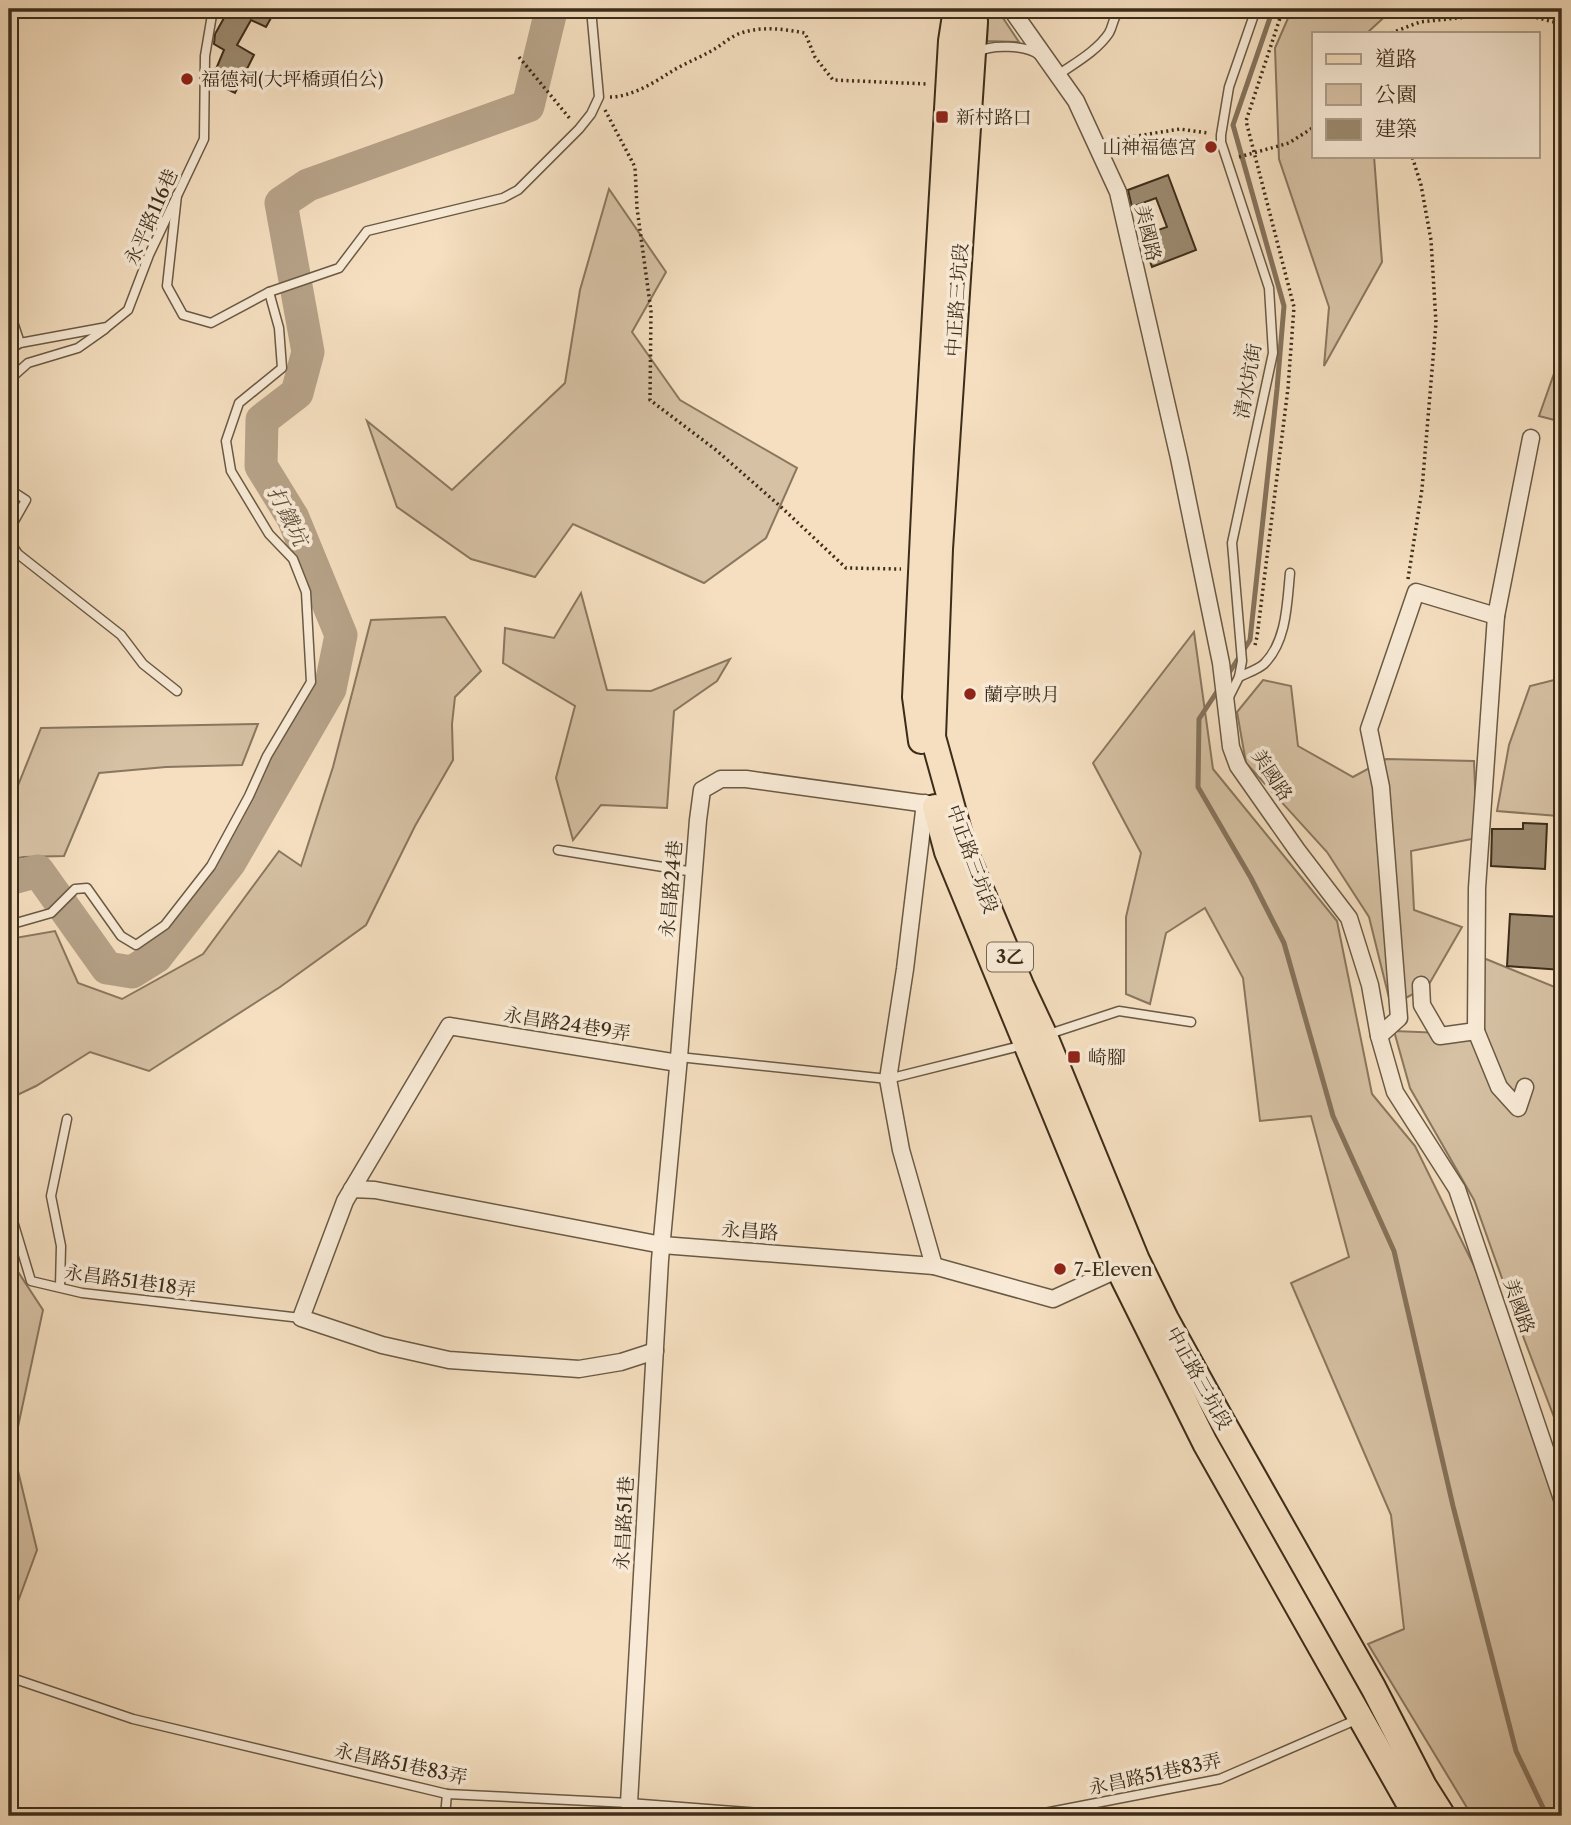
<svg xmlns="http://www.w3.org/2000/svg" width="1571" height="1825" viewBox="0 0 1571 1825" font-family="'Libre Caslon Text','Noto Serif TC',serif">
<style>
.green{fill:#d6c1a4;stroke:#89775f;stroke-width:2}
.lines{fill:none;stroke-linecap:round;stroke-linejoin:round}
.stream{stroke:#85735c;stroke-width:5}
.river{stroke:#b6a288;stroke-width:33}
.building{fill:#9c8a70;stroke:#3c2d1a;stroke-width:2}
.service-casing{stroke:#6a5a44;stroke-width:11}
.minor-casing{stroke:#6a5a44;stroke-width:19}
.primary-casing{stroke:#3c2d1a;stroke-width:28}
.path{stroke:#3c2d1a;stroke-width:3.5;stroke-dasharray:2 3.5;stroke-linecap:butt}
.service{stroke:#f8ead6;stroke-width:8}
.minor{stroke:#f8ead6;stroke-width:16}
.primary{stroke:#f5dfc0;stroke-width:24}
.poi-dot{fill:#8f2418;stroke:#f8ead6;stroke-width:2.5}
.labels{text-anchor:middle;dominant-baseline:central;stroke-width:7;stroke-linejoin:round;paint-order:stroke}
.shield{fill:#f8ead6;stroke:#746652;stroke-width:2}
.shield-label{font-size:18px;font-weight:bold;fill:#3c2d1a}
.poi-label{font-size:19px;fill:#3c2d1a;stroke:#f8ead6;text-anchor:start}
.street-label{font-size:19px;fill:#3c2d1a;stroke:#f8ead6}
.water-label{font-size:21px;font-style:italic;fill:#61503b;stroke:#f8ead6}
</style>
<rect width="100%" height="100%" fill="#f5dfc0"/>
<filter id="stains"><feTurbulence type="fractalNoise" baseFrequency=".00286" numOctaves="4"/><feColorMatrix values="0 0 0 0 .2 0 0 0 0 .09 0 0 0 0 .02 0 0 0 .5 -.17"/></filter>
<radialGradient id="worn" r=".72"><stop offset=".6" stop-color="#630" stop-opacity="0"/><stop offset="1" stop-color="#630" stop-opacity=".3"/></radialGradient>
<!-- green -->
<g class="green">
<polygon points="988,9 997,9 1019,42 987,41"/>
<polygon points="1292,9 1393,9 1367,33 1314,33 1314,156 1374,156 1382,262 1324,366 1329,307 1279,159 1275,48"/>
<polygon points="609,189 666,272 632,332 680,400 797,468 766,538 704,583 573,524 535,577 471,559 397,507 367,421 452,490 565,383 580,290"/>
<polygon points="1562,351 1562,422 1539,416"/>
<polygon points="581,593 607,690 651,691 730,659 717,681 674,711 667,808 601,805 573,840 556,778 575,706 503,663 505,628 554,638"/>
<polygon points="445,617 481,671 455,697 452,724 453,760 415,826 366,925 280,987 149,1071 90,1052 36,1086 9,1099 9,939 55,931 78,983 122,999 203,954 279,851 301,866 333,767 371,620"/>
<polygon points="1194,632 1213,769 1337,921 1372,1094 1415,1146 1474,1266 1562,1500 1562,1816 1472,1816 1368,1644 1404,1629 1391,1515 1291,1283 1349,1257 1311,1116 1260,1121 1243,978 1205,908 1166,933 1150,1004 1126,994 1126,917 1141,853 1093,763"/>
<polygon points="1562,678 1562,830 1558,816 1497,811 1509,745 1530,686"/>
<polygon points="1263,680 1291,686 1298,746 1353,777 1386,759 1474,761 1477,838 1411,851 1414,910 1462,927 1428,986 1391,1006 1369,917 1327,852 1246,763 1237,712"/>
<polygon points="258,724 242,765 166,767 99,773 64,856 23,857 9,860 9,808 41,728"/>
<polygon points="1481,957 1562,990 1562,1438 1518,1323 1474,1200 1410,1088 1394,1031 1468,1034"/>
<polygon points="9,1258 43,1310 13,1450 37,1550 9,1626"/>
</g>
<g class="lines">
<!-- stream -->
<g class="stream">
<polyline points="1227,676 1250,640 1277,389 1284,306 1233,125 1273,9"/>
<polyline points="1220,687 1199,719 1198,787 1251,878 1284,943 1333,1116 1394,1251 1453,1506 1516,1751 1547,1816"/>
</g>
<!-- river -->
<polyline class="river" points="9,879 38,871 107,968 132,972 156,957 230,862 330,689 341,635 293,518 261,466 262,420 297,393 308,352 281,203 308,185 528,106 550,15 550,9"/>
</g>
<!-- building -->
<g class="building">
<polygon points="229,9 276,9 266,27 251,20 237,45 254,55 235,93 211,81 224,50 214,44 215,34"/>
<polygon points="1168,175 1196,250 1152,267 1141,236 1167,227 1156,198 1132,207 1128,190"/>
<polygon points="1523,823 1547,824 1545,869 1491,866 1492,829 1523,829"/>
<polygon points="1510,914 1562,917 1562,970 1507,966"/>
</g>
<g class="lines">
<!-- service casing -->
<g class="service-casing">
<g id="service">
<path d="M978,52c13,-8 48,-7 61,3"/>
<path d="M1058,75c17,-12 39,-24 51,-42 5,-9 4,-18 12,-24"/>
<polyline points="177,195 167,286 183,315 211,323 269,292 339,268 367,231 503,198 518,190 579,129 591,114 599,97 591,9"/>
<polyline points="9,310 20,343"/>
<polyline points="9,350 20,343 107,327 128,310 149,255 204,139 205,56 213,9"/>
<polyline points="9,380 28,363 78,348 105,329"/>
<polyline points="9,489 26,500 9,530"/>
<polyline points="9,541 18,554 121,635 143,664 177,691"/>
<path d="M1239,677c8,-4 18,-7 25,-13 23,-23 23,-61 26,-91"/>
<polyline points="1228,699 1239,677 1242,661 1232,543 1273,353 1269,288 1221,142 1221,135 1229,87 1256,9"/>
<polyline points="558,850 694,872"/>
<polyline points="9,925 51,913 75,889 87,888 121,936 136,945 165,925 211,866 249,796 267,756 311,682 306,592 293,559 269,534 231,471 226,441 239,403 282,368 279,328 269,292"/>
<polyline points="1049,1034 1119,1011 1191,1022"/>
<polyline points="679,1057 888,1079 1024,1045"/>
<polyline points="9,1208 31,1281 82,1293 301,1318"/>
<polyline points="60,1287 61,1246 51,1196 67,1119"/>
<polyline points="9,1677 133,1719 447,1794 629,1803 799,1816"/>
<polyline points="445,1816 447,1794"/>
<polyline points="1029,1816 1220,1779 1358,1719"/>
</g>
</g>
<!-- minor casing -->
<g class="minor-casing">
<g id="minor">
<polyline points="1011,9 1076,101 1118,192 1179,458 1221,663 1231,747 1238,766 1297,850 1349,918 1370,985 1379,1036 1395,1092 1457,1189 1562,1499"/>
<polyline points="925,803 905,969 888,1079 901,1150 934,1266"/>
<polyline points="1421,985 1422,1005 1440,1036 1476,1031 1477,888 1496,616"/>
<polyline points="1476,1031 1499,1087 1518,1108 1525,1087"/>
<polyline points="1379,1036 1399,1018 1381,787 1369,729 1416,592 1496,616 1531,438"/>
<polyline points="352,1189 375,1190 662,1245 934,1266 1053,1299 1125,1266"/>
<polyline points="655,1351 621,1362 579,1369 449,1360 382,1345 301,1318 345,1201 449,1026 678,1063"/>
<polyline points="629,1803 660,1260 679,1057 698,820 702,790 721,779 746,779 942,806"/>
</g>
</g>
<!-- primary casing -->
<g class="primary-casing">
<g id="primary">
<polyline points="974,9 975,22 940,549 933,737 964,849 1021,985 1045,1036 1137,1260 1166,1319 1220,1417 1373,1687 1424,1786 1443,1816"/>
<polyline points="921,741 915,697 927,449 951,41 956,9"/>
<polyline points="935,807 947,852 1119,1270 1205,1443 1416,1816"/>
</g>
</g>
<!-- path -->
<g class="path">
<polyline points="846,9 846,14"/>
<polyline points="1391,33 1420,22 1514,12 1558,23 1562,26"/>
<polyline points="1427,33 1427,32"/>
<polyline points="519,57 571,120"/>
<path d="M610,97c20,0 42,-13 59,-24 14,-9 30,-15 44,-23 9,-5 18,-14 28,-17 21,-7 43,-4 64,0l10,24 18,23 95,4"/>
<polyline points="605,110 635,167 637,208 651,311 650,400 716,450 780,506 846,568 901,569"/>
<polyline points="1112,140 1180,129 1208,133"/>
<polyline points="1239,157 1289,143 1314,127"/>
<polyline points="1408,579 1422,489 1436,323 1431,240 1421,185 1412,156"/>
<polyline points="1255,645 1257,637 1288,388 1294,307 1246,121 1283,9"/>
</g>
<!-- service -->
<use href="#service" class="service"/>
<!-- minor -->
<use href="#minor" class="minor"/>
<!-- primary -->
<use href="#primary" class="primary"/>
</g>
<!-- markers -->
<g class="poi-dot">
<circle cx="187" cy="79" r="7"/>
<rect x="935" y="110" width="14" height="14" rx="3.5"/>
<circle cx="1211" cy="147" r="7"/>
<circle cx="970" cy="694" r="7"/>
<rect x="1067" y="1050" width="14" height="14" rx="3.5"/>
<circle cx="1060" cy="1269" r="7"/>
</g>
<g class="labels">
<!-- shield labels -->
<rect class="shield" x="987" y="942.5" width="46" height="29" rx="5"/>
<g class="shield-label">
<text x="1010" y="957">3乙</text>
</g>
<!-- poi labels -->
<g class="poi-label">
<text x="201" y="79">福德祠(大坪橋頭伯公)</text>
<text x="956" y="117">新村路口</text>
<text x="1197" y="147" text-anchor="end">山神福德宮</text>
<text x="984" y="694">蘭亭映月</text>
<text x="1088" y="1057">崎腳</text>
<text x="1074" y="1269">7-Eleven</text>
</g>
<!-- street labels -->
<g class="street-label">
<text transform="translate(151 217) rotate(-66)">永平路116巷</text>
<text transform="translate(1148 233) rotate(77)">美國路</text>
<text transform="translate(957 300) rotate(-86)">中正路三坑段</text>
<text transform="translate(1248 381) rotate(-80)">清水坑街</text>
<text transform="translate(1272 775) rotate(57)">美國路</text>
<text transform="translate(972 859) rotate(70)">中正路三坑段</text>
<text transform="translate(671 889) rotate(-85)">永昌路24巷</text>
<text transform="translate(567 1024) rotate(9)">永昌路24巷9弄</text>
<text transform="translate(750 1231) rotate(4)">永昌路</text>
<text transform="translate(130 1281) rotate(8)">永昌路51巷18弄</text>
<text transform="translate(1519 1306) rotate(71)">美國路</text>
<text transform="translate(1199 1378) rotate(61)">中正路三坑段</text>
<text transform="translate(624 1523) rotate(-87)">永昌路51巷</text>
<text transform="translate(401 1764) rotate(12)">永昌路51巷83弄</text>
<text transform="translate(1155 1774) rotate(-12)">永昌路51巷83弄</text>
</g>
<!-- water labels -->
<g class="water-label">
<text transform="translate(288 516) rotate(63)">打鐵坑</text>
</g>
</g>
<!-- margin -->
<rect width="1571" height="1825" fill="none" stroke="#f5dfc0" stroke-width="35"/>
<rect x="10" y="10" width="1550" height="1804" fill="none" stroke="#3c2d1a" stroke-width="3.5"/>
<rect x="18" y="18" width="1536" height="1790" fill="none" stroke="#3c2d1a" stroke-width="2"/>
<!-- legend -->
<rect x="1312" y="32" width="228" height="126" fill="#f8ead6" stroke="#ad9e8b" stroke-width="2"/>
<rect x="1326" y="54" width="35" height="10" fill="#f5dfc0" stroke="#ad9e8b" stroke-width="2"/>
<text x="1375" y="66" font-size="21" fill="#3c2d1a">道路</text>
<rect x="1326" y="84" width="35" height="21" fill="#d6c1a4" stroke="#ad9e8b" stroke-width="2"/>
<text x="1375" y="102" font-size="21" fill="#3c2d1a">公園</text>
<rect x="1326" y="119" width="35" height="21" fill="#9c8a70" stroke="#ad9e8b" stroke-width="2"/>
<text x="1375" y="136" font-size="21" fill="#3c2d1a">建築</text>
<rect width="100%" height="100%" filter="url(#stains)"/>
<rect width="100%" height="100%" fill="url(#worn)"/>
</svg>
